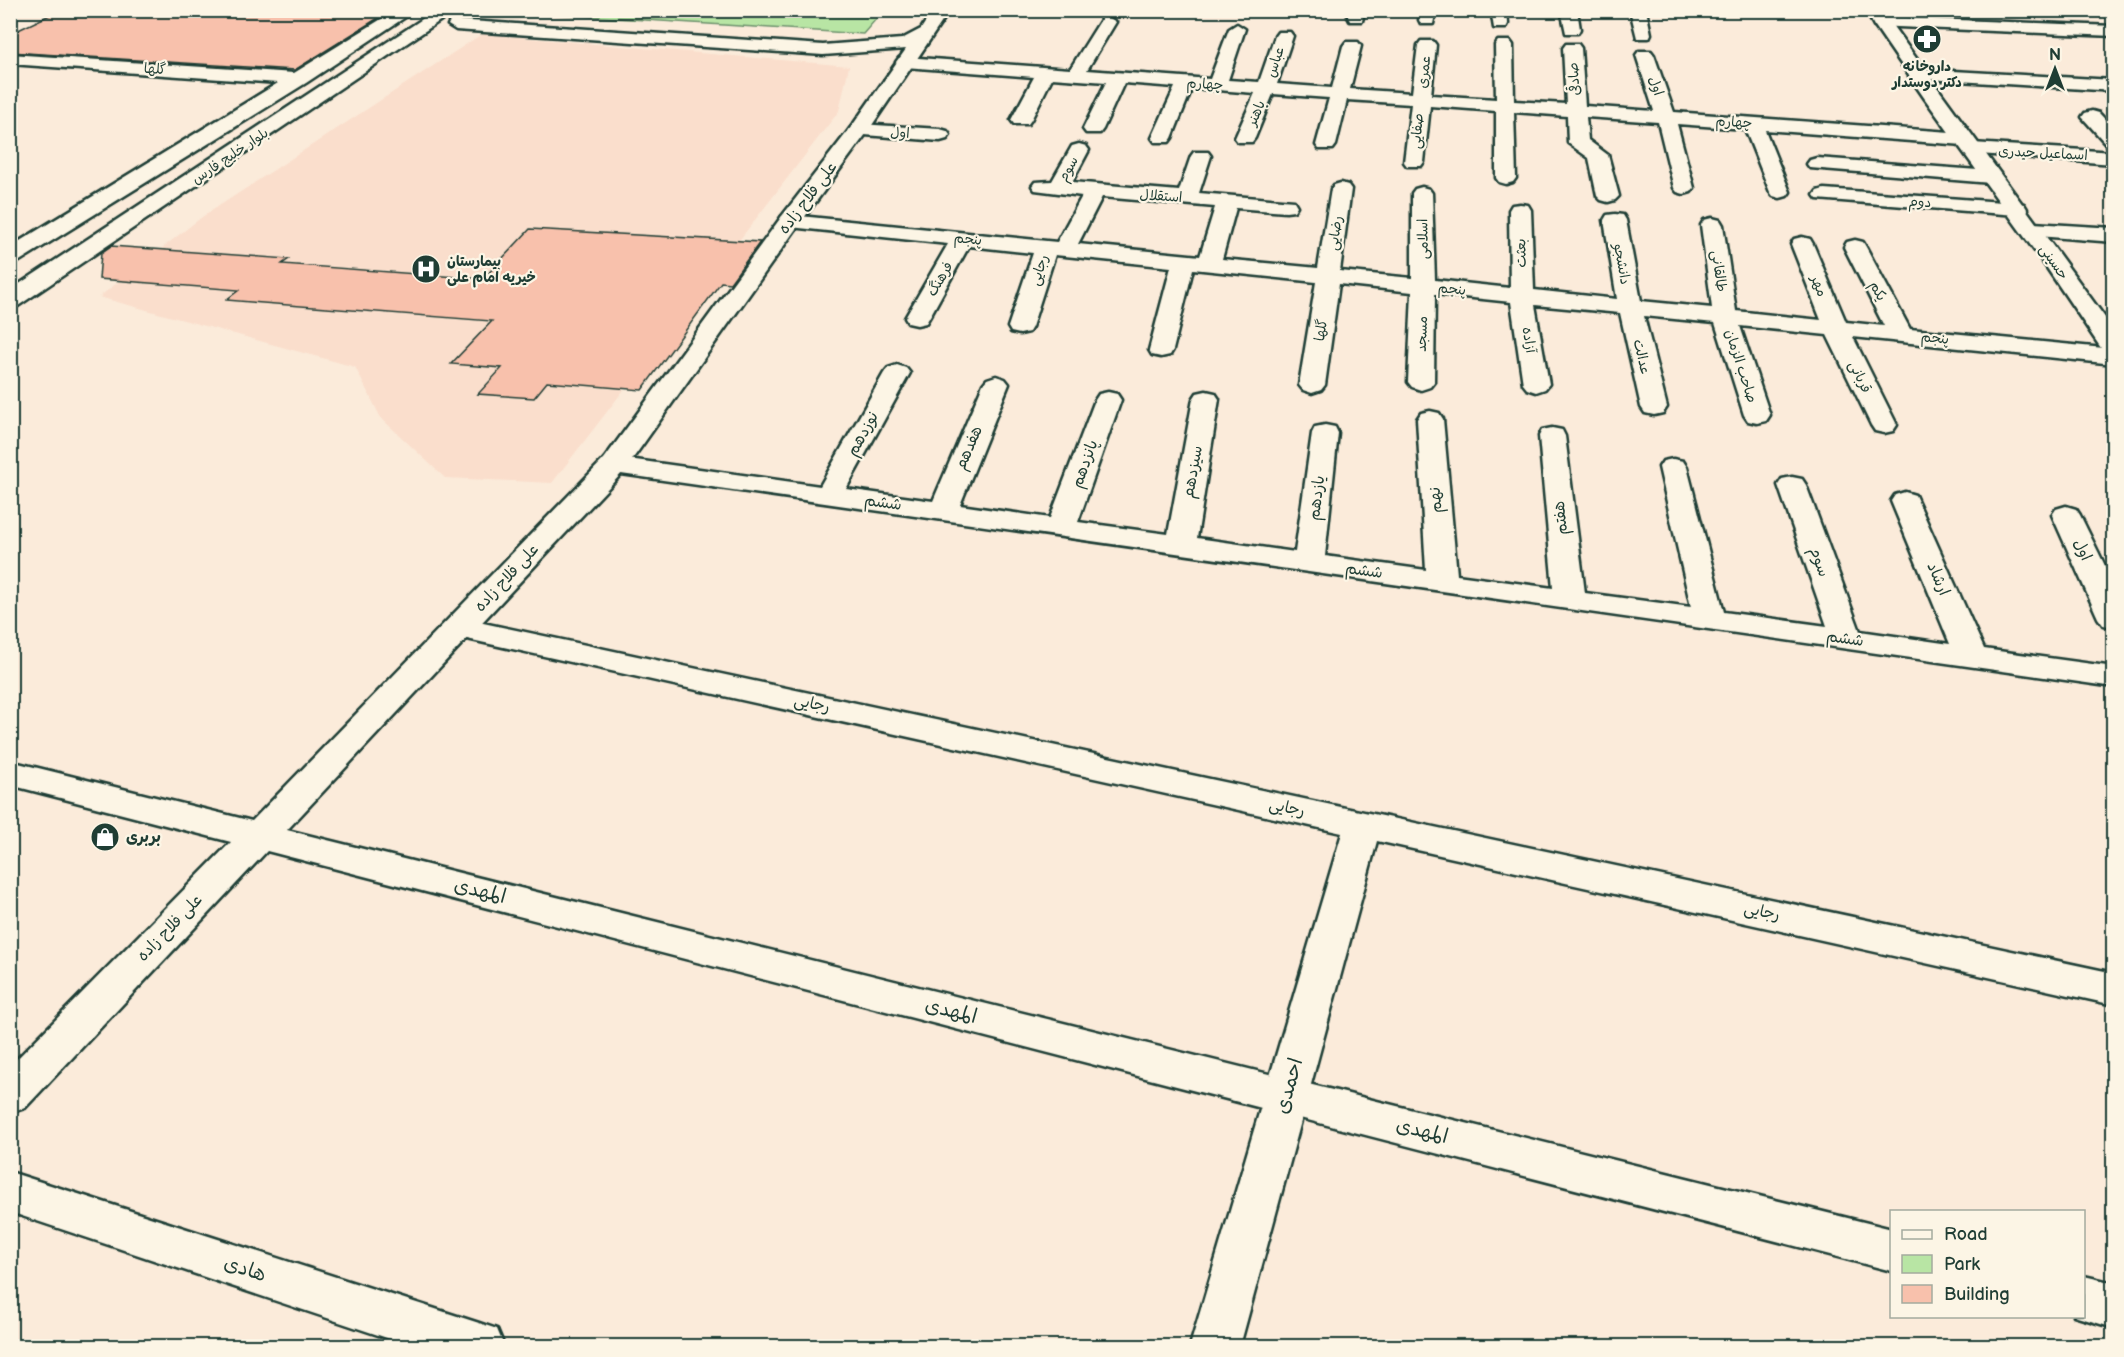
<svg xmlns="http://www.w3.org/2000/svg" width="2124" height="1357" viewBox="0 0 2124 1357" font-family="'Balsamiq Sans','Playpen Sans Arabic',sans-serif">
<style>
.built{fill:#fadecc}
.green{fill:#b8e5a4;stroke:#6c916c;stroke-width:1.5}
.building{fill:#f8c1ac;stroke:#1f3d34;stroke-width:1.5}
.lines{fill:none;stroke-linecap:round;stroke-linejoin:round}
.street-casing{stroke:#1f3d34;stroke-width:5}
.secondary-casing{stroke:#1f3d34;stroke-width:5}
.street{fill:#fcf5e5;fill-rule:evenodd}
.secondary{fill:#fcf5e5;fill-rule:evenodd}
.labels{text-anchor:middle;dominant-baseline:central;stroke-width:4.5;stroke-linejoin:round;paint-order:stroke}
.far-street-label{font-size:14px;fill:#1f3d34;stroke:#fcf5e5}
.far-poi-label{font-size:14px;font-weight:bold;fill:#1f3d34;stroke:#fcf5e5}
.street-label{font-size:16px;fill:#1f3d34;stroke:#fcf5e5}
.poi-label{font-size:16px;font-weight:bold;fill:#1f3d34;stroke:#fcf5e5;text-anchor:start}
.near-street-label{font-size:20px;fill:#1f3d34;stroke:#fcf5e5}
</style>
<rect width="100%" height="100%" fill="#fbebda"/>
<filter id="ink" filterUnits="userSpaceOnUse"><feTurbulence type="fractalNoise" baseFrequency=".0167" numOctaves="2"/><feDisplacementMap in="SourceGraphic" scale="12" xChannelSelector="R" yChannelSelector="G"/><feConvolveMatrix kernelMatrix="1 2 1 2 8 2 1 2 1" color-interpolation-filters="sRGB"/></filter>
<g filter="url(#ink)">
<!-- built -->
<polygon class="built" points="482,34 849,66 839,111 552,483 445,478 381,418 355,367 99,297 202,217"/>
<!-- green -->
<polygon class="green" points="504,11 504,10 883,11 863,34"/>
<!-- building -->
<g class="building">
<polygon points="60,10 391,10 295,70 10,52 10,34"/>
<polygon points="530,229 760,242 730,283 721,282 642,390 547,382 534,398 478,394 502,368 451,364 492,321 226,300 239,290 99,279 101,253 111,246 289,259 282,264 483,279"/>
</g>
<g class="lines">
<!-- street casing -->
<g class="street-casing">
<g id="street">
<polygon points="1349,10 1365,10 1362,21 1350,21 1348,17"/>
<polygon points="1420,10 1436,10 1433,24 1421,24 1419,20"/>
<polygon points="1491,10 1507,10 1508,24 1506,28 1494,28"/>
<polygon points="1561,10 1577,10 1580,29 1578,33 1566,33"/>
<polygon points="1630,10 1646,10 1651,34 1649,38 1637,38"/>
<polygon points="1108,17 1116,22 1087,70 1210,79 1229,29 1237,24 1245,29 1228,80 1259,82 1275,36 1278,32 1290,32 1293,36 1277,84 1332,88 1343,46 1346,42 1358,42 1361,46 1350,89 1412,93 1418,45 1421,41 1433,41 1436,45 1431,95 1496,99 1495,45 1498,41 1510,41 1513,45 1514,101 1566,104 1563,48 1566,44 1578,44 1581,48 1585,106 1654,111 1636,55 1639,51 1651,51 1654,55 1674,112 1964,133 1971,135 1974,139 1971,143 1964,145 1765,130 1790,192 1787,196 1780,198 1773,196 1770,192 1745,129 1677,124 1694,188 1691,192 1684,194 1677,192 1674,188 1658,122 1586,117 1588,140 1608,155 1619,196 1615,200 1608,202 1601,200 1597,196 1589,158 1568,143 1567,116 1514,112 1516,178 1513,182 1506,184 1499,182 1496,178 1496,111 1430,106 1424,162 1421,166 1407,166 1404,162 1411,104 1347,100 1336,145 1333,149 1319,149 1316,145 1329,98 1273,94 1255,138 1252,142 1238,142 1235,138 1255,93 1192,88 1172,138 1169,142 1155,142 1152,138 1175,87 1124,83 1103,129 1100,133 1086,133 1083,129 1106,82 1052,78 1031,120 1028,124 1014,124 1011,120 1034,77 905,67 899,66 896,62 899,58 905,57 1070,69 1102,18"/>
<polygon points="1880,17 2114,26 2114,36 1874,26 1872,22 1874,18"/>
<polygon points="1918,69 2114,80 2114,91 1912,78 1909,74 1912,70"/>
<polygon points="2092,111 2099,113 2114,129 2114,147 2107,145 2082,117 2085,113"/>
<polygon points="859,124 940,129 947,131 950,135 947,139 940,141 852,134 849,130 852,126"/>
<polygon points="1972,143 2114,152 2114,164 1965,153 1962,149 1965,145"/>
<path d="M1079,144l7,2 3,4 -17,32 107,9 12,-35 3,-4h14l3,4 -12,37 95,8 3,5 -3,5 -8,1 -50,-4 -14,51 96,9 13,-79 3,-4 7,-2 7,2 3,4 -11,82 72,7v-85l3,-4 7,-2 7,2 3,4 3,87 75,8 -1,-78 3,-5 8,-1 8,1 3,5 3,80 83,9 -13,-79 3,-5 8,-1 8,1 3,5 15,81 71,7 -11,-83 3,-5 8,-2 8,2 3,5 13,86 85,9 -30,-76 3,-5 8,-2 8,2 3,5 33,78 38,4 -40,-79 3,-5 8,-2 8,2 3,5 44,82 204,20v15l-261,-27 44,88 -4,6 -9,2 -9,-2 -4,-6 -44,-90 -87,-9 30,89 -4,6 -9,2 -9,-2 -4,-6 -29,-92 -71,-7 23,91 -4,6 -9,2 -9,-2 -4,-6 -21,-94 -85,-8 14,79 -4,5 -9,3 -9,-3 -4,-5 -12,-82 -76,-8 -1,88 -4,5 -9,3 -9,-3 -4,-5 4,-90 -73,-8 -14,101 -4,5 -9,3 -9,-3 -4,-5 17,-103 -123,-13 -20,81 -3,5 -9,2 -9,-2 -3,-5 22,-83 -116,-12 -23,72 -3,5 -9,2 -9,-2 -3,-5 25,-74 -64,-7 -40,72 -3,5 -9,2 -9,-2 -3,-5 43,-74 -158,-17 -8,-1 -3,-5 3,-5 8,-1 267,27 25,-46 -47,-6 -3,-4 3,-4 17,-1 20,-35zM1102,197l113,10 -15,49 -122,-12z"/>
<polygon points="1817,158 1991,171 1998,173 2001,177 1998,181 1991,183 1810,168 1807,164 1810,160"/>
<polygon points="1824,189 2016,203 2024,204 2027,209 2024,214 2016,215 1817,199 1814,195 1817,191"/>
<polygon points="2033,223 2114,228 2114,242 2025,235 2022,230 2025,225"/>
<polygon points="897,365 906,368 910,373 846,489 933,501 983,384 987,379 996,376 1005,379 1009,384 960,505 1050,518 1095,400 1099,394 1108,392 1117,394 1121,400 1078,522 1168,534 1193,399 1197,393 1206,391 1215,393 1219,399 1197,538 1295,552 1312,433 1315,427 1325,425 1335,427 1338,433 1325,556 1426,570 1417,419 1421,413 1430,411 1439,413 1443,419 1457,575 1553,588 1539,436 1542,430 1552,428 1562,430 1565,436 1585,593 1691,607 1659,467 1663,461 1673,459 1683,461 1687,467 1724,612 1827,626 1778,485 1782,479 1792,477 1802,479 1806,485 1860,631 1950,644 1891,501 1895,495 1905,492 1915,495 1984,649 2114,667 2114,687 614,473 604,471 600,465 604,459 614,457 820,486 884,373 888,368"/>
<polygon points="2066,506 2076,509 2080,515 2114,584 2114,627 2103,625 2098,618 2052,515 2056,509"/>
<polygon points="460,618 2114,973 2114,1005 1377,841 1240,1346 1190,1346 1342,833 449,635 444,628 449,621"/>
<polygon points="10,1172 479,1323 497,1329 504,1346 411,1346 10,1212"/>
</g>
</g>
<!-- secondary casing -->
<g class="secondary-casing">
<g id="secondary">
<polygon points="396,10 416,10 306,83 18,262 10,264 10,247 278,83 10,64 10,54 294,73"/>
<polygon points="436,10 456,10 18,306 10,308 10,290"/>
<polygon points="933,10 950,10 866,134 798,226 624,471 287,830 1892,1229 1892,1271 267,851 25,1108 10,1113 10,1066 231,842 10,785 10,761 252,821 604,459 782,216 852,126 906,49 823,55 456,30 448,25 450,21 456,20 823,45 902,39 921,29"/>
<polygon points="1864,10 1881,10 2114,330 2114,356 2105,354 2047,268 1925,99"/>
<polygon points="2084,1276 2114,1283 2114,1328 2074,1316 2084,1316"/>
</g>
</g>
<!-- street -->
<use href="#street" class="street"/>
<!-- secondary -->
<use href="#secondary" class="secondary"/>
</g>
</g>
<!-- icons -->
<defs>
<g id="pharmacy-disc" transform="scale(1.5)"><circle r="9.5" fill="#1f3d34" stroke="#fcf5e5"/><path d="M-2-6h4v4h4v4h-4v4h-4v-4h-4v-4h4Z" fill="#fff"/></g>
<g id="hospital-disc" transform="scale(1.5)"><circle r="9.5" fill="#1f3d34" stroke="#fcf5e5"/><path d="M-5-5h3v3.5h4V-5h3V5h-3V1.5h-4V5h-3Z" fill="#fff"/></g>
<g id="shop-disc" transform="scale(1.5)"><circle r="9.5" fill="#1f3d34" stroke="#fcf5e5"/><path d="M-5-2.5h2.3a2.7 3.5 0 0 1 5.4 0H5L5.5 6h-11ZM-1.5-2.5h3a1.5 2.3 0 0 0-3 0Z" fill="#fff"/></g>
</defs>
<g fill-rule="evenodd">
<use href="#pharmacy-disc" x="1927" y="39"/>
<use href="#hospital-disc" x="426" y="269"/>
<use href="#shop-disc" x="105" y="837"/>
</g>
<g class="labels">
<!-- far-street labels -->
<g class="far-street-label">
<text transform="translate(1275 62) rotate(-72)">عباس</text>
<text transform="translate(155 69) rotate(4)">گلها</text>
<text transform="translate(1424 72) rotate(-83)">عمری</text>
<text transform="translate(1574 79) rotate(-94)">صادقی</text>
<text transform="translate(1205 84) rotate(4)">چهارم</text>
<text transform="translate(1656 86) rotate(71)">اول</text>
<text transform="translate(1256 113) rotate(-67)">باهنر</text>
<text transform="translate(1734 122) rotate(4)">چهارم</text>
<text transform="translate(1417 131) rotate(-85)">صفایی</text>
<text transform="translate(900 133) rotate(3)">اول</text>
<text transform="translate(2043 153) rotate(3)">اسماعیل حیدری</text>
<text transform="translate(230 156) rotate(-34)">بلوار خلیج فارس</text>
<text transform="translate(1068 169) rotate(-62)">سوم</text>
<text transform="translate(1161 196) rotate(4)">استقلال</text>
<text transform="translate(1920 202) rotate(4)">دوم</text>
<text transform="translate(1335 233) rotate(-82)">رضایی</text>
<text transform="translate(968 239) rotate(6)">پنجم</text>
<text transform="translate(1423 239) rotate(-91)">اسلامی</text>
<text transform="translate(1521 253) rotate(-91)">بعثت</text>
<text transform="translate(2054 262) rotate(55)">حسینی</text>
<text transform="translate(1622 264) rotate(80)">دانشجو</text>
<text transform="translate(1039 270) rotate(-72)">رجایی</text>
<text transform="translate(1719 271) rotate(82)">طالقانی</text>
<text transform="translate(940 279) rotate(-60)">فرهنگ</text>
<text transform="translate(1819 286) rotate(68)">مهر</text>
<text transform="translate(1452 289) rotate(6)">پنجم</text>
<text transform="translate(1878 291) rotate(62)">یکم</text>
<text transform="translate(1321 330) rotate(-81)">گلها</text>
<text transform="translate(1422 334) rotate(-88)">مسجد</text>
<text transform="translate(1935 338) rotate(6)">پنجم</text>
<text transform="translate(1529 340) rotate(81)">آزاده</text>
<text transform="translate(1642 357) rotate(77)">عدالت</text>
<text transform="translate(1741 366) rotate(72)">صاحب الزمان</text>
<text transform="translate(1860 377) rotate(64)">قربانی</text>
</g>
<!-- far-poi labels -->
<g class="far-poi-label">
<text x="1927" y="66">داروخانه<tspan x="1927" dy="16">دکتر دوستدار</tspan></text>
<text x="447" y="261" text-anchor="start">بیمارستان<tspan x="447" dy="16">خیریه امام علی</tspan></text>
</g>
<!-- street labels -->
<g class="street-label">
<text transform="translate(808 198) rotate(-53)">علی فلاح زاده</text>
<text transform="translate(863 434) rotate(-61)">نوزدهم</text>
<text transform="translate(969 448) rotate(-67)">هفدهم</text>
<text transform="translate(1085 464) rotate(-70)">پانزدهم</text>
<text transform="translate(1193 472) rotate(-80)">سیزدهم</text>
<text transform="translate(1317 498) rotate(-83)">یازدهم</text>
<text transform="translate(1436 500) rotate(-94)">نهم</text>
<text transform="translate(883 503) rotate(8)">ششم</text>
<text transform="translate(1561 518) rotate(-96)">هفتم</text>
<text transform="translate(2082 550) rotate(65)">اول</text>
<text transform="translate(1819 562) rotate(70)">سوم</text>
<text transform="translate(1364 571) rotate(8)">ششم</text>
<text transform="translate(507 578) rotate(-47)">علی فلاح زاده</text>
<text transform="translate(1938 579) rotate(67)">ارشاد</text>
<text transform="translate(1845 639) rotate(8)">ششم</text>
<text transform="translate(812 704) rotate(12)">رجایی</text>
<text transform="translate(1287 808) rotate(12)">رجایی</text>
<text transform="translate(1762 912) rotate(12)">رجایی</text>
<text transform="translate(170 928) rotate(-46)">علی فلاح زاده</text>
</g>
<!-- poi labels -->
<g class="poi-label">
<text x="126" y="837">بربری</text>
</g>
<!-- near-street labels -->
<g class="near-street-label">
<text transform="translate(480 891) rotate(14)">المهدی</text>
<text transform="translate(951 1011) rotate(14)">المهدی</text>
<text transform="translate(1289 1086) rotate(-74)">احمدی</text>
<text transform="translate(1422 1131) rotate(14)">المهدی</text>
<text transform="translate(245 1269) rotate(18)">هادی</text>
</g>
</g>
<!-- margin -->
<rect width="2124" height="1357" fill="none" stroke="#fcf5e5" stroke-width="36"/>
<rect x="18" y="18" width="2088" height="1321" fill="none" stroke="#1f3d34" stroke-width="2" filter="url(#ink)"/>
<!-- legend -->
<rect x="1890" y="1210" width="195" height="108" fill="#fcf5e5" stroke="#a4ab9e" stroke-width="1.5"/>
<rect x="1902" y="1230" width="30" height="9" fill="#fcf5e5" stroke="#a4ab9e" stroke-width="1.5"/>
<text x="1944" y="1240" font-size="18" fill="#1f3d34">Road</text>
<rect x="1902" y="1255" width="30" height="18" fill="#b8e5a4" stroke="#a4ab9e" stroke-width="1.5"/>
<text x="1944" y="1270" font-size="18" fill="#1f3d34">Park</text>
<rect x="1902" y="1285" width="30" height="18" fill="#f8c1ac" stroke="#a4ab9e" stroke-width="1.5"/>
<text x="1944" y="1300" font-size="18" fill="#1f3d34">Building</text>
<!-- north arrow -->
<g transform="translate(2055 69)" stroke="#fcf5e5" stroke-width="4.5" paint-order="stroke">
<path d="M0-4.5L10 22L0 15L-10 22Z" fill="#1f3d34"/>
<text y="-9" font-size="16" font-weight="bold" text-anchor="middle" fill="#1f3d34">N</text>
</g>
</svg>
